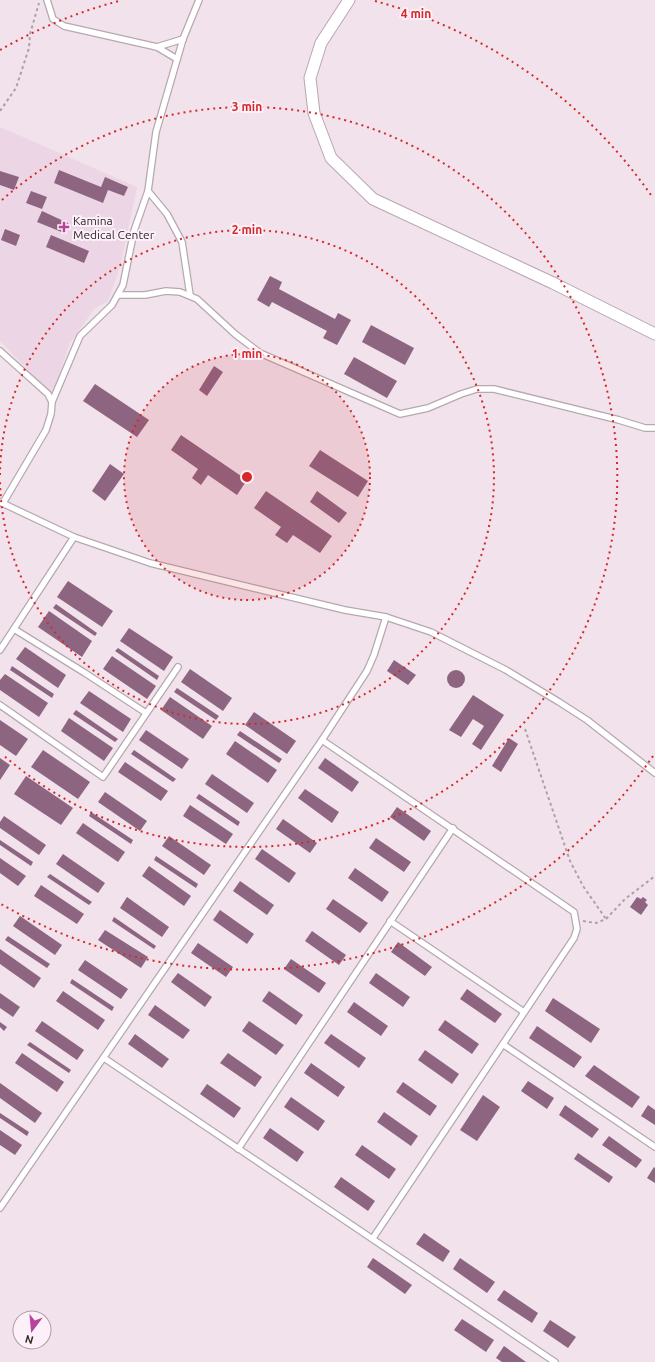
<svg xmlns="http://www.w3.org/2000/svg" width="655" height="1362" viewBox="0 0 655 1362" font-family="Ubuntu,sans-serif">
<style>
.built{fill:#ecd6e5}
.building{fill:#8d6581}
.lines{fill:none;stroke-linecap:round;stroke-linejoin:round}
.service-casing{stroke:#b6a8b1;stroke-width:8}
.minor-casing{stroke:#b6a8b1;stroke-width:13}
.path{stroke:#ada1a9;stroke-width:2;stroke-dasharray:3 3;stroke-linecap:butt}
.service{stroke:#fff;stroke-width:5.5}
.minor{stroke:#fff;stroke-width:11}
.ring{fill:none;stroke:#d62828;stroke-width:2;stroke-dasharray:2 4}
.poi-dot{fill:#b8439c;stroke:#fef0f9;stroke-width:1.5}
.labels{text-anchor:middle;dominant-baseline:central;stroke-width:4;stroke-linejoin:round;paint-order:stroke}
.poi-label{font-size:12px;fill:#2d282b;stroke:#fef0f9;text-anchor:start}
.centre{fill:#d62828;stroke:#fef0f9;stroke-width:2}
.ring-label{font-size:12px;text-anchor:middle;font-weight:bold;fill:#d62828;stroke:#fef0f9;stroke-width:4;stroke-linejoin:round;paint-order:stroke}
</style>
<rect width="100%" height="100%" fill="#f1e2ec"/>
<!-- built -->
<polygon class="built" points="0,127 137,187 120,267 108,301 95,308 70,343 52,395 0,341"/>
<!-- building -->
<g class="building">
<polygon points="59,170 101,187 105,177 128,187 124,196 108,190 103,203 54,183"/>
<polygon points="0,171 19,177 14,190 0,185"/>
<polygon points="31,191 47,197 42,209 26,203"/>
<polygon points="42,211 68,223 64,233 37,222"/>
<polygon points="5,229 20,235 16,246 1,240"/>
<polygon points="51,235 89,251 84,263 46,247"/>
<polygon points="270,276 282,282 279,289 335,319 338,313 351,320 337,345 323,338 327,331 272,302 269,307 257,300"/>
<polygon points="371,325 414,348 405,365 362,342"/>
<polygon points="354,357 397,381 387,398 344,374"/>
<polygon points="214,366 223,372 207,396 199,390"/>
<polygon points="95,384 149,420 137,437 83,401"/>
<polygon points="181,435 247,480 237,495 208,475 201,485 192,478 198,469 171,450"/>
<polygon points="320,450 368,481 358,497 309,466"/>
<polygon points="110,464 124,474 105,501 92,491"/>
<polygon points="266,491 332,536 320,553 293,535 287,543 275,535 281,527 254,508"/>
<polygon points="317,491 347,513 339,523 310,502"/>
<polygon points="68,581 113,611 102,627 57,597"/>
<polygon points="56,604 97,633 95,636 53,608"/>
<polygon points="49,611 92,641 82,657 38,627"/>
<polygon points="129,628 173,657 164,671 120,641"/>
<polygon points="25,647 66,675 58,688 16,659"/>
<polygon points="118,648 159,676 157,680 115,651"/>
<polygon points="112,656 156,686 147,699 103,669"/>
<polygon points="394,660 416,675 408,685 387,671"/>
<polygon points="12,666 54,694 52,698 10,670"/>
<polygon points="190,669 232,698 223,711 181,682"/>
<circle cx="456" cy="679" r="9"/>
<polygon points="5,674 48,703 39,717 0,690 0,680"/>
<polygon points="177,688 219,716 216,720 174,692"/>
<polygon points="89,691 131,719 123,732 80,703"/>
<polygon points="473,695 504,715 481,750 472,744 484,726 473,719 461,737 449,730"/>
<polygon points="170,697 212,726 203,739 161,710"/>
<polygon points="76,710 118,739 115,742 73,714"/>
<polygon points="254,712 296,741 287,754 245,725"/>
<polygon points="69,718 113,748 104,761 61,731"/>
<polygon points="0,720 28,739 16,756 0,745"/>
<polygon points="146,730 189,759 182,769 139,740"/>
<polygon points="240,731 282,759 279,763 237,735"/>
<polygon points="509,738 518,744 501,772 492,766"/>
<polygon points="235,741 277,770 268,783 226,754"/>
<polygon points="43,750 90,782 78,799 31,767"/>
<polygon points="134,750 176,779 173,782 131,754"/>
<polygon points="0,758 10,765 0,780"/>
<polygon points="325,758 359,782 352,792 318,768"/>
<polygon points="125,762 168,791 161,801 118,772"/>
<polygon points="212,774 254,803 247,813 205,784"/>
<polygon points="26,776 73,808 61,825 14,794"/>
<polygon points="305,789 339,812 332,823 298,798"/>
<polygon points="105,792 147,821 140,831 98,802"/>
<polygon points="199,794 240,822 238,826 196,798"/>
<polygon points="190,805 233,834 226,844 183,816"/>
<polygon points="397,807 431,831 424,841 390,817"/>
<polygon points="91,812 133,840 131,844 89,816"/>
<polygon points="4,816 46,845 39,855 0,828 0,822"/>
<polygon points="283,819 317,843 310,853 276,829"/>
<polygon points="83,823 125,852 118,862 76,833"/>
<polygon points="169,836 211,865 204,875 162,846"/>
<polygon points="376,838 411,862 404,872 369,848"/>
<polygon points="0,840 33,862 31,866 0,845"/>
<polygon points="262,849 296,873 289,883 255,859"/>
<polygon points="63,854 105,883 98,893 56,864"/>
<polygon points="156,856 198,884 196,888 154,860"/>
<polygon points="0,858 26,876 18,886 0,873"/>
<polygon points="149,866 191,896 184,906 142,876"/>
<polygon points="355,868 389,892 382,902 348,878"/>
<polygon points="50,874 92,902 89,905 47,877"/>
<polygon points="240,881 274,905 267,915 233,891"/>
<polygon points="41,885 84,914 77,924 34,896"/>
<polygon points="127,897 169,927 162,937 120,908"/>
<polygon points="637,897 641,899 643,897 647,900 645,902 648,905 641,915 630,907"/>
<polygon points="333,899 368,923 360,933 326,909"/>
<polygon points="220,910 254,934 247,944 213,920"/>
<polygon points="20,916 62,945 55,955 13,926"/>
<polygon points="114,917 156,946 154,949 112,921"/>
<polygon points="105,930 148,957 141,968 98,940"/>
<polygon points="312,931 346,955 339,965 305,941"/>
<polygon points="8,936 50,964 47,968 5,940"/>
<polygon points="398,942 432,967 425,976 391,952"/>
<polygon points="198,943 233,967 226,977 191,953"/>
<polygon points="0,949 41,978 34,988 0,964"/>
<polygon points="291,959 326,983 319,993 284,969"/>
<polygon points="85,960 128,989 121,999 78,970"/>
<polygon points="178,973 212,997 205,1007 171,982"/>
<polygon points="376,973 410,997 403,1007 369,983"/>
<polygon points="72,979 114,1007 112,1011 70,983"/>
<polygon points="467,989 502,1014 495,1023 460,999"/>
<polygon points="63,991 105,1020 98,1030 56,1001"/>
<polygon points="269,991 303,1015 296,1025 262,1001"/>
<polygon points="0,993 20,1007 13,1017 0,1008"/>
<polygon points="553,998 600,1029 591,1043 545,1011"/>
<polygon points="354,1002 388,1026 381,1036 347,1012"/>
<polygon points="155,1005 190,1030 183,1039 148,1015"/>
<polygon points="445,1020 479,1044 472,1054 438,1030"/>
<polygon points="42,1021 84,1050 77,1060 35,1031"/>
<polygon points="249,1021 284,1045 276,1055 242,1031"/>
<polygon points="0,1022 7,1027 4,1031 0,1027"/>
<polygon points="537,1026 582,1057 574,1068 529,1038"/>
<polygon points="135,1034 169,1059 162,1068 128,1044"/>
<polygon points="331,1034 366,1058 359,1068 324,1043"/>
<polygon points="30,1042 71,1070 69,1073 27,1045"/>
<polygon points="425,1050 459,1074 452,1084 418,1060"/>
<polygon points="22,1053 64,1082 57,1092 15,1063"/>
<polygon points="228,1053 262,1077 255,1087 220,1063"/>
<polygon points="311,1063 345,1087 338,1097 304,1073"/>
<polygon points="594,1065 640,1097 632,1108 585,1076"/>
<polygon points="528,1081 554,1098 547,1109 521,1091"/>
<polygon points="403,1082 437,1106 430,1116 396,1092"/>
<polygon points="0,1083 42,1113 35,1123 0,1098"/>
<polygon points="207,1084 241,1108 234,1118 200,1094"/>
<polygon points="483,1095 500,1107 477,1141 460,1130"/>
<polygon points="291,1097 325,1121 318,1131 284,1107"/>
<polygon points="565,1105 599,1129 592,1138 559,1115"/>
<polygon points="648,1105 655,1110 655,1125 641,1116"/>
<polygon points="384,1112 418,1136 411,1146 377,1122"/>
<polygon points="0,1113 29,1132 27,1136 0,1118"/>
<polygon points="270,1128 304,1152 297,1162 263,1138"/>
<polygon points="0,1130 22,1145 15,1155 0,1145"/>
<polygon points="609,1136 642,1160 636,1168 602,1145"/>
<polygon points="362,1145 396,1169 389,1179 355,1155"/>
<polygon points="578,1153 613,1177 609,1183 574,1159"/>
<polygon points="654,1167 655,1168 655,1183 647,1178"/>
<polygon points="341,1177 375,1201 368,1211 334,1187"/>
<polygon points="424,1233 450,1251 443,1262 416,1244"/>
<polygon points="373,1258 412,1285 405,1294 367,1267"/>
<polygon points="460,1258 495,1282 487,1293 453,1269"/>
<polygon points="504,1290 538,1313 532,1323 497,1300"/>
<polygon points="462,1319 494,1340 486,1352 454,1330"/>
<polygon points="550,1320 576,1337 568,1348 543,1331"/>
<polygon points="504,1346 526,1362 502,1362 496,1358"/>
</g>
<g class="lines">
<!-- service casing -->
<g class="service-casing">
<g id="service">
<polyline points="47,0 53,19 64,26 157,47 177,59"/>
<polyline points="157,47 183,39"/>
<polyline points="148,191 167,214 182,242 190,295"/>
<polyline points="118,295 145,295 166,291 180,292 197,299 235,334 260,353 400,414 428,408 461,394 477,389 494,389 619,420 645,428 655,428"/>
<polyline points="0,351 48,394 52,402"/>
<polyline points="0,502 74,537 150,563 345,610 386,617 431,632 506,670 559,702 587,720 655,773"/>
<polyline points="3,503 46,430 51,414 52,402 80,336 112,305 123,285 134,231 148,191 156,132 183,39 199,0"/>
<polyline points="14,629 85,673 146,713"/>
<polyline points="0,650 74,537"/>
<polyline points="0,705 103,777 178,667"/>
<polyline points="322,740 574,912 577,929 574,938 373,1238"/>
<polyline points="390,921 524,1012"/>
<polyline points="504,1045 655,1147"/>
<path d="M104,1058c150,102 301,202 451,304"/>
<polyline points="238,1149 453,828"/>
<polyline points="0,1208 322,740 367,671 374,655 386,617"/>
</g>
</g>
<!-- minor casing -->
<g class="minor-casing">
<polyline id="minor" points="349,0 321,43 310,78 314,113 331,158 373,199 553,283 655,334"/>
</g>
<!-- path -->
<g class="path">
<polyline points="0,111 16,88 29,48 30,34 39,3"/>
<polyline points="525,729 570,861 583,886 606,919"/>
<polyline points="583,921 596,923 606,919 625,899 655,876"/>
</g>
<!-- service -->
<use href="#service" class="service"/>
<!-- minor -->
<use href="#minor" class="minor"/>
</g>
<!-- distance rings -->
<circle cx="247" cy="477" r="123" fill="#d62828" fill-opacity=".12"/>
<g class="ring">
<circle cx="247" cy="477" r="123"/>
<path d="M0 475A247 247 0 1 1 0 479"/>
<path d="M2 200A370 370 0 1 1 2 754"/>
<path d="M653 756A493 493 0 0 1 1 904M0 50A493 493 0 0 1 119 1M375 1A493 493 0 0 1 653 198"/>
</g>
<!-- markers -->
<path class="poi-dot" d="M62 221h4v4h4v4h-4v4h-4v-4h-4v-4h4z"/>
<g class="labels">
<!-- poi labels -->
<g class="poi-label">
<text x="73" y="220">Kamina<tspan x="73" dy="14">Medical Center</tspan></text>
</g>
</g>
<circle cx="247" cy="477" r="6" class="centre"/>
<g class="ring-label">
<text x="416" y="18">4 min</text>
<text x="247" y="111">3 min</text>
<text x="247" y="234">2 min</text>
<text x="247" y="358">1 min</text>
</g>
<!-- north arrow -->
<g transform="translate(32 1330) rotate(196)"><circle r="19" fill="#fef0f9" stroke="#aaa0a7"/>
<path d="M0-3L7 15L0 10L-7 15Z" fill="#b8439c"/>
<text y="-6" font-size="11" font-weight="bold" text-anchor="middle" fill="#2d282b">N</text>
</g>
</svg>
